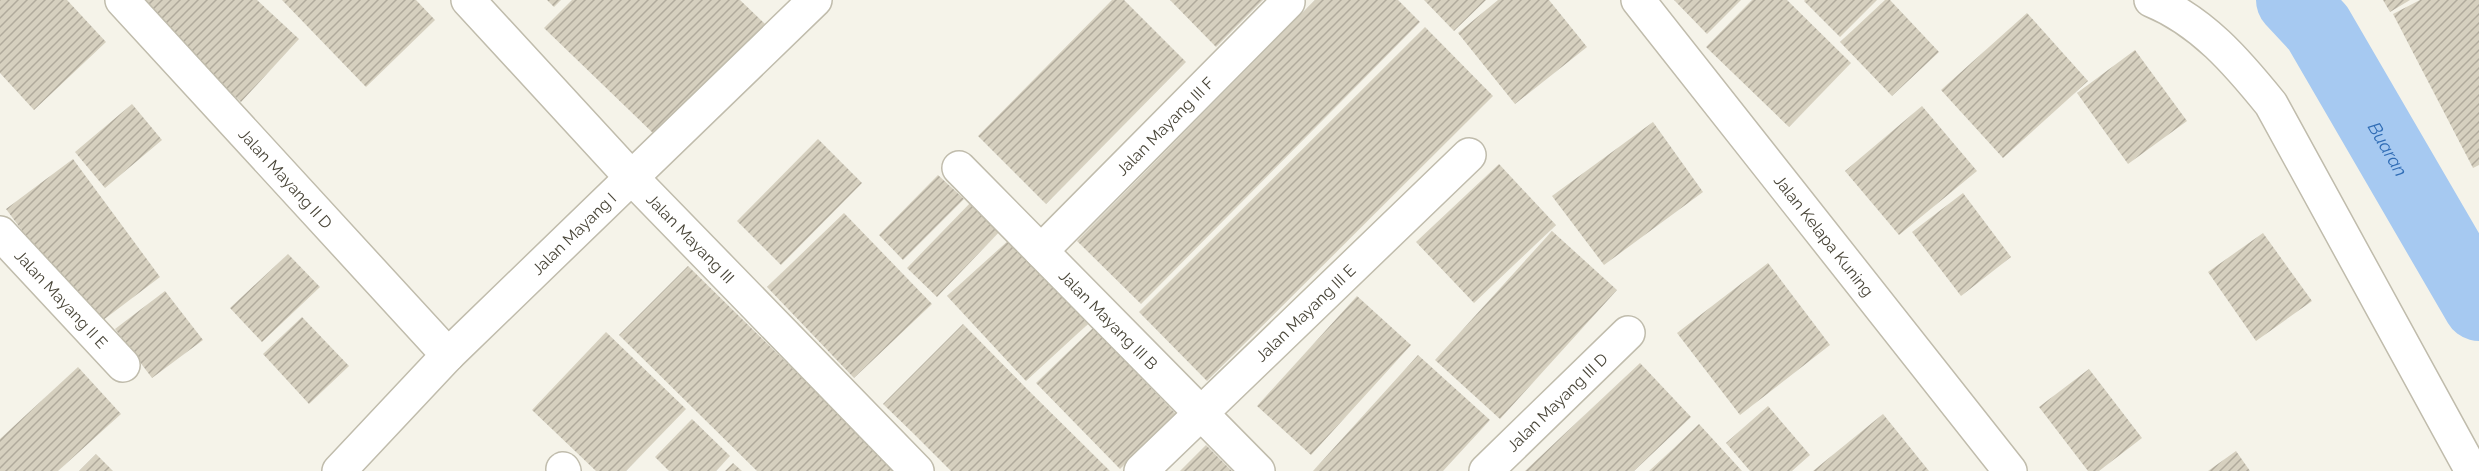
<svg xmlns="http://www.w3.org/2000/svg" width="2479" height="471" viewBox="0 0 2479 471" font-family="Raleway,sans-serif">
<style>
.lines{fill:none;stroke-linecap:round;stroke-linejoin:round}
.river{stroke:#a6c9f1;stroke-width:72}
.building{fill:url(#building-hatch)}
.street-casing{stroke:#c0bcac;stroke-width:36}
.street{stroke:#fff;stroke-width:33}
.labels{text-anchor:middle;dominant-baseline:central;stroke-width:6;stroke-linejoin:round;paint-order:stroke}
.street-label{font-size:16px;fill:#484437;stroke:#fff}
.water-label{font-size:18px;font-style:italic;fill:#2f6cb5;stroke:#fff}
</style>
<defs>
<pattern id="building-hatch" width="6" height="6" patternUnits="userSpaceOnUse" patternTransform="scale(1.5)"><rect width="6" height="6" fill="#d6d0bf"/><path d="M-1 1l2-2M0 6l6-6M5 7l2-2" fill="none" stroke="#b0aa9c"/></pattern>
</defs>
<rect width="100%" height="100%" fill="#f5f3e9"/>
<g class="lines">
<!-- river -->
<path class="river" id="s1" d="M2292,0l26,28 161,277"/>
</g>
<!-- building -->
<g class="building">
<polygon points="0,0 67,0 106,42 34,110 0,73"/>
<polygon points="143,0 257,0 299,39 241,102 188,54"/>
<polygon points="282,0 416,0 435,20 366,87"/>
<polygon points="547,0 561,0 554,7"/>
<polygon points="572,0 740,0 765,24 656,136 544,28"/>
<polygon points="1112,0 1124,0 1186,62 1046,204 978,136"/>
<polygon points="1170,0 1263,0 1216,47"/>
<polygon points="1315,0 1398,0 1420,22 1141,304 1077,241"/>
<polygon points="1424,0 1486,0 1454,31"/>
<polygon points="1498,0 1549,0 1587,47 1515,104 1458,33"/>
<polygon points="1674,0 1741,0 1707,34"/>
<polygon points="1752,0 1787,0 1851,63 1789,127 1706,47"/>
<polygon points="1805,0 1877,0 1840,37 1804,1"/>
<polygon points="1885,0 1890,0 1939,52 1892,96 1840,42"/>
<polygon points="2383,0 2410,0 2390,12"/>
<polygon points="2420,0 2479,0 2479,165 2473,168 2393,14"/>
<polygon points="2027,13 2088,81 2003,158 1941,90"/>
<polygon points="1425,27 1493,96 1207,381 1139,312"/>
<polygon points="2135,50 2187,121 2128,164 2077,93"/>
<polygon points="132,104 162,140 105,188 75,152"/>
<polygon points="1922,106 1977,171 1899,235 1845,171"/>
<polygon points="1653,122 1703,192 1604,265 1552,196"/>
<polygon points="818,139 862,183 781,265 737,221"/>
<polygon points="73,159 160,277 94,327 6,209"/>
<polygon points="1499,164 1556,225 1474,303 1416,242"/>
<polygon points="938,175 964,199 903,260 879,235"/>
<polygon points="1963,193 2011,257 1961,296 1912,232"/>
<polygon points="974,199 1003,228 937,297 907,268"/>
<polygon points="844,213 932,304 854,378 767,287"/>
<polygon points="1552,231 1617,290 1500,419 1435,360"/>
<polygon points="2263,233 2312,301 2256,341 2208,272"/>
<polygon points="1010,239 1088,324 1026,381 947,296"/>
<polygon points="288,254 320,287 262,342 230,308"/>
<polygon points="1768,263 1830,345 1740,415 1677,333"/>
<polygon points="688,266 897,471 757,471 696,411 619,335"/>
<polygon points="165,291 203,340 152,378 115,329"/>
<polygon points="1357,296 1411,345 1311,455 1257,406"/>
<polygon points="302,317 349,366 309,404 263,354"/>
<polygon points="963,324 1026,388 1110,471 951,471 914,434 883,404"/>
<polygon points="1093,328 1176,414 1120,469 1036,383"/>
<polygon points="606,332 686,409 626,471 596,471 532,410"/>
<polygon points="1418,355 1490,420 1443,471 1313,471"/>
<polygon points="1640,363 1691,417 1634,471 1525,471"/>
<polygon points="78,367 121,414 58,471 0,471 0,439"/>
<polygon points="2089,369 2142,438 2099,471 2088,471 2039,407"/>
<polygon points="1768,406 1810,455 1792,471 1750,471 1726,443"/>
<polygon points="1883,414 1929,471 1813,471"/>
<polygon points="692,419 730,456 716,471 669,471 655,457"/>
<polygon points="1699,424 1742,471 1649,471 1674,448"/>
<polygon points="1206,445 1232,471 1180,471"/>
<polygon points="2236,451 2250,471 2208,471"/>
<polygon points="96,454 113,471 79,471"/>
<polygon points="733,463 742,471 725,471"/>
</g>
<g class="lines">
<!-- street casing -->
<g class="street-casing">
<g id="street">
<path id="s2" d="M122,0l326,355"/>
<path id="s3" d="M468,0l163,177 286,294"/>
<path id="s4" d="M1638,0l372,471"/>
<path d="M2151,0c51,21 86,62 120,104l201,367"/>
<path id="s5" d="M959,168l299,303"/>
<path id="s6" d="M0,233l123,132"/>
<path id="s7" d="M1041,251l247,-249"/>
<polyline points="563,469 564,471"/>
<path id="s8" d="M339,471l109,-116 367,-355"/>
<path id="s9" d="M1141,471l328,-316"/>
<path id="s10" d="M1486,471l142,-138"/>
</g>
</g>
<!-- street -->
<use href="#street" class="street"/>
</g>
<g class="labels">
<!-- street labels -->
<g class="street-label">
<text stroke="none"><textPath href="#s7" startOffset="176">Jalan Mayang III F</textPath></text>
<text stroke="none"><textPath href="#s2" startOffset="242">Jalan Mayang II D</textPath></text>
<text stroke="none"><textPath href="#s8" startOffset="334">Jalan Mayang I</textPath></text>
<text stroke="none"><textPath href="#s4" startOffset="300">Jalan Kelapa Kuning</textPath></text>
<text stroke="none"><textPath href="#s3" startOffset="326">Jalan Mayang III</textPath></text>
<text stroke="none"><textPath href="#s6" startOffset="90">Jalan Mayang II E</textPath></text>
<text stroke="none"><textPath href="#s9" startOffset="228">Jalan Mayang III E</textPath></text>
<text stroke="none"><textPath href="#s5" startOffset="213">Jalan Mayang III B</textPath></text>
<text stroke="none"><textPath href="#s10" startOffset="99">Jalan Mayang III D</textPath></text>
</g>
<!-- water labels -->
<g class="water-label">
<text stroke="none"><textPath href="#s1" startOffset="178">Buaran</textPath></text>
</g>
</g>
</svg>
